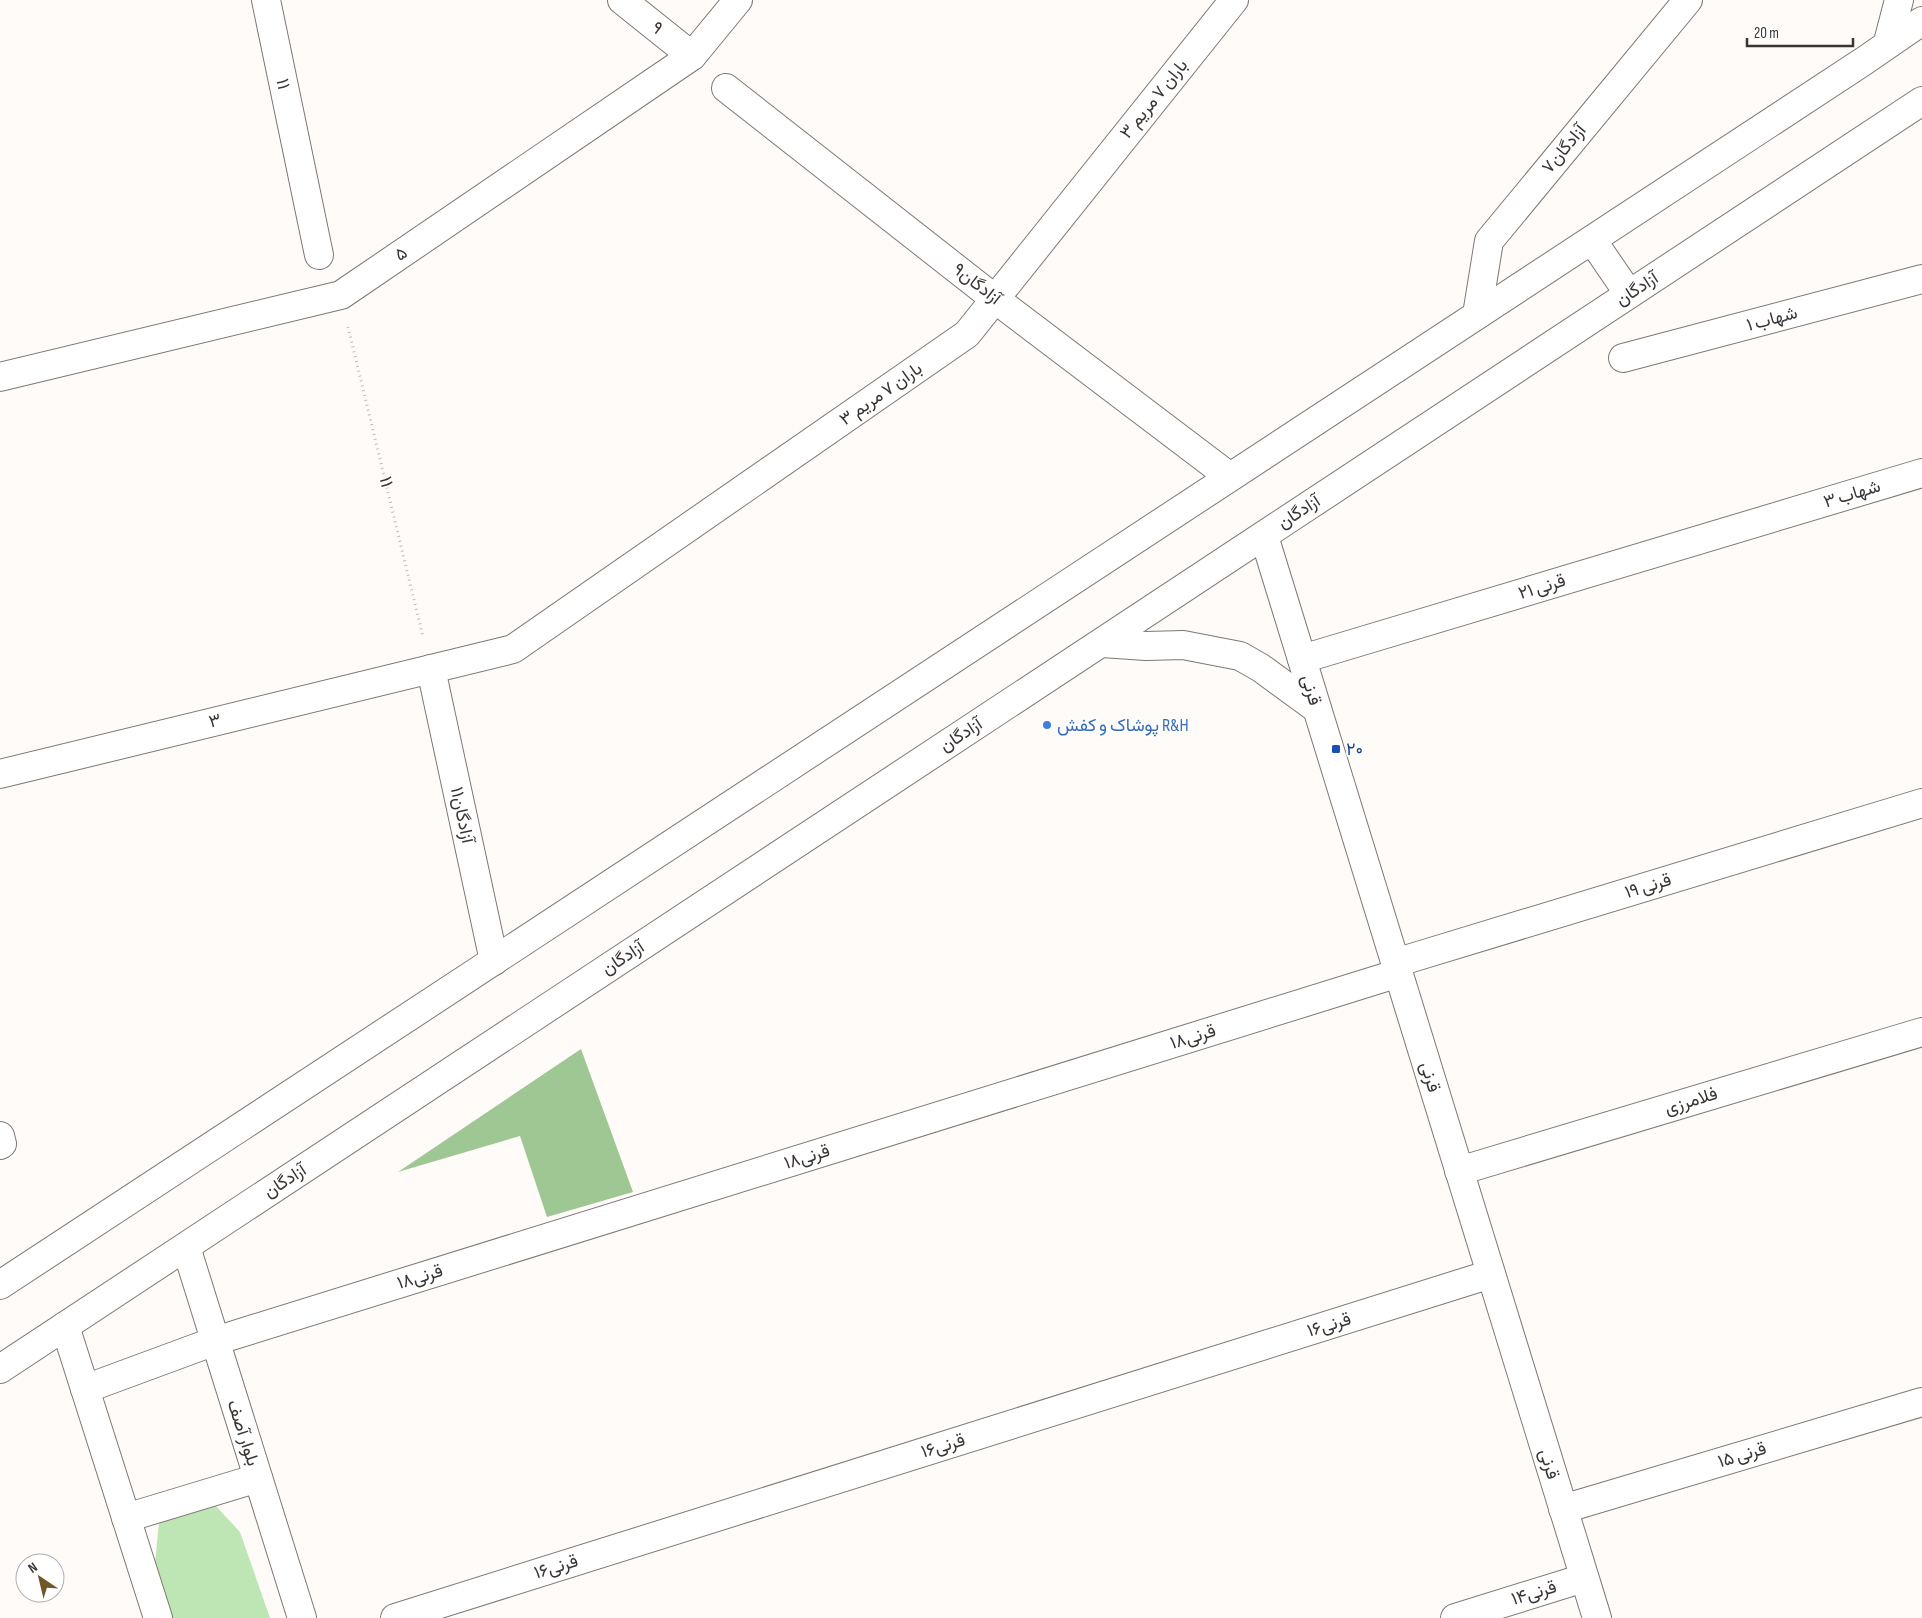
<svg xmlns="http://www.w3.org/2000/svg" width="1922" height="1618" viewBox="0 0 1922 1618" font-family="'Sofia Sans Condensed',Vazirmatn,sans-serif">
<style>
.green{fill:#bee6b5}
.forest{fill:#9ec794}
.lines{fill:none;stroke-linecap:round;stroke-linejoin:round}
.minor-casing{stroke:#807773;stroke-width:30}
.tertiary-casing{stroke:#807773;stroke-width:30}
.secondary-casing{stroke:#807773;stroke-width:30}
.path{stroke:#bfbbb9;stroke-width:3;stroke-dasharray:1 4;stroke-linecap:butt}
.minor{stroke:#fff;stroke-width:28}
.tertiary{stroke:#fff;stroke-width:28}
.secondary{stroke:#fff;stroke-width:28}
.shop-dot{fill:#3f7fe0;stroke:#fff;stroke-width:2}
.transit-dot{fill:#1a4fb4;stroke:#fff;stroke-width:2}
.labels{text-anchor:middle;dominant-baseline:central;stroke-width:4;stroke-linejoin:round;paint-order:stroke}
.street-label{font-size:18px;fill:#393533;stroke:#fff}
.shop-label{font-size:18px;fill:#366cbe;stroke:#fff;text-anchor:start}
.transit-label{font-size:18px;fill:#164399;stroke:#fff;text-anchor:start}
</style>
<rect width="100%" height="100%" fill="#fffbf9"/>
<!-- green -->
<polygon class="green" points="215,1505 240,1532 270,1618 168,1618 154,1572 159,1523 186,1508"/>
<!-- forest -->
<polygon class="forest" points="581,1049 633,1192 547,1217 520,1136 398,1172"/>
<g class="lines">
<!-- minor casing -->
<g class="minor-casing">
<g id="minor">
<polyline points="266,0 319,255"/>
<polyline points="622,0 692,56"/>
<polyline points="726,88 995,299 1230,477"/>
<polyline points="1477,315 1489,241 1688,0"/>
<polyline points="1623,358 1922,279"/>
<polyline points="0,377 341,295 692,56 738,0"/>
<polyline points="1302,659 1922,473"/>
<polyline points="431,669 494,961"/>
<polyline points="0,774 513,649 967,334 1234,0"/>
<polyline points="1395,963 1922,803"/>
<polyline points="0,1136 2,1144 0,1145"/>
<polyline points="1459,1171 1922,1032"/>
<polyline points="85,1389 215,1341 1399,973"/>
<polyline points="1563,1509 1922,1402"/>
<polyline points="395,1618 1491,1274"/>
<polyline points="1455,1618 1584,1578"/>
</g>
</g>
<!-- tertiary casing -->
<g class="tertiary-casing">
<g id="tertiary">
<polyline points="1888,42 1899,0"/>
<polyline points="1264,536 1597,1618"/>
<polyline points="186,1247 302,1618"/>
<polyline points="65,1326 158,1618"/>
<polyline points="126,1518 258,1478"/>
</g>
</g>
<!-- secondary casing -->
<g class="secondary-casing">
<g id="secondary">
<polyline points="1592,240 1629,294"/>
<polyline points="1102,643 1146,646 1183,645 1240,656 1261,668 1317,709"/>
<polyline points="0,1285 1864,61 1922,21"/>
<polyline points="0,1369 1922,101"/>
</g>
</g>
<!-- path -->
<polyline class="path" points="348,327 423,637"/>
<!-- minor -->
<use href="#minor" class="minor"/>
<!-- tertiary -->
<use href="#tertiary" class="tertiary"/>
<!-- secondary -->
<use href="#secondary" class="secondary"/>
</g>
<!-- markers -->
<circle class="shop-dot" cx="1047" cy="725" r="5"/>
<rect class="transit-dot" x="1331" y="744" width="10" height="10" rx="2.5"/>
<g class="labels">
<!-- street labels -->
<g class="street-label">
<text transform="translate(657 28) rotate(39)">۹</text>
<text transform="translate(283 84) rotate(78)">۱۱</text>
<text transform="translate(1154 99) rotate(-51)">باران ۷ مریم ۳</text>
<text transform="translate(1564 149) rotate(-50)">آزادگان۷</text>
<text transform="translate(401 254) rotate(-34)">۵</text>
<text transform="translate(977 284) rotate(38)">آزادگان۹</text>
<text transform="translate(1637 289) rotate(-33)">آزادگان</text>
<text transform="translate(1772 319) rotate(-15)">شهاب ۱</text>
<text transform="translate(881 394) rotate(-35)">باران ۷ مریم ۳</text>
<text transform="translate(386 482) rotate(76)">۱۱</text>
<text transform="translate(1852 494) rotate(-17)">شهاب ۳</text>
<text transform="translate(1299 512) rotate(-33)">آزادگان</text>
<text transform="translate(1542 587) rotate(-17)">قرنی ۲۱</text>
<text transform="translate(1311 690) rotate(74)">قرنی</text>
<text transform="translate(215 721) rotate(-14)">۳</text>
<text transform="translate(961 735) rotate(-33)">آزادگان</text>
<text transform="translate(462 815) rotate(78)">آزادگان۱۱</text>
<text transform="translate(1648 886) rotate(-17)">قرنی ۱۹</text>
<text transform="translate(623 958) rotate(-33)">آزادگان</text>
<text transform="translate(1193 1037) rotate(-17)">قرنی۱۸</text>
<text transform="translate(1430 1077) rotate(73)">قرنی</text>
<text transform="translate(1691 1101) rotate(-17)">فلامرزی</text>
<text transform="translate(807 1157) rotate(-17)">قرنی۱۸</text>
<text transform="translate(285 1181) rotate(-33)">آزادگان</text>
<text transform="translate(420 1277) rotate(-17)">قرنی۱۸</text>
<text transform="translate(1329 1325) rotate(-17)">قرنی۱۶</text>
<text transform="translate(243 1433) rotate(72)">بلوار آصف</text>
<text transform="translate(943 1446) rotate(-17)">قرنی۱۶</text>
<text transform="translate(1742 1455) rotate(-17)">قرنی ۱۵</text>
<text transform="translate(1549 1464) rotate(73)">قرنی</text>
<text transform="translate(556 1567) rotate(-17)">قرنی۱۶</text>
<text transform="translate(1534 1593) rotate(-17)">قرنی۱۴</text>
</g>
<!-- shop labels -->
<g class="shop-label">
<text x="1057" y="725">پوشاک و کفش R&amp;H</text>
</g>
<!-- transit labels -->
<g class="transit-label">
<text x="1346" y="749">۲۰</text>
</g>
</g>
<!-- north arrow -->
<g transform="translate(40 1578) rotate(325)"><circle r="24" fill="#ffffff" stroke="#b0aead"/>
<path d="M0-4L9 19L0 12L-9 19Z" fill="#715628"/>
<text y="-8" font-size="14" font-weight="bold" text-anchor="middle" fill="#393533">N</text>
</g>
<!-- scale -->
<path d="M1747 38v8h106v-8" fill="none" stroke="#393533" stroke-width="2.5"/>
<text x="1754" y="38" font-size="15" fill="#393533" stroke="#ffffff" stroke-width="4" paint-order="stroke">20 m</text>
</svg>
